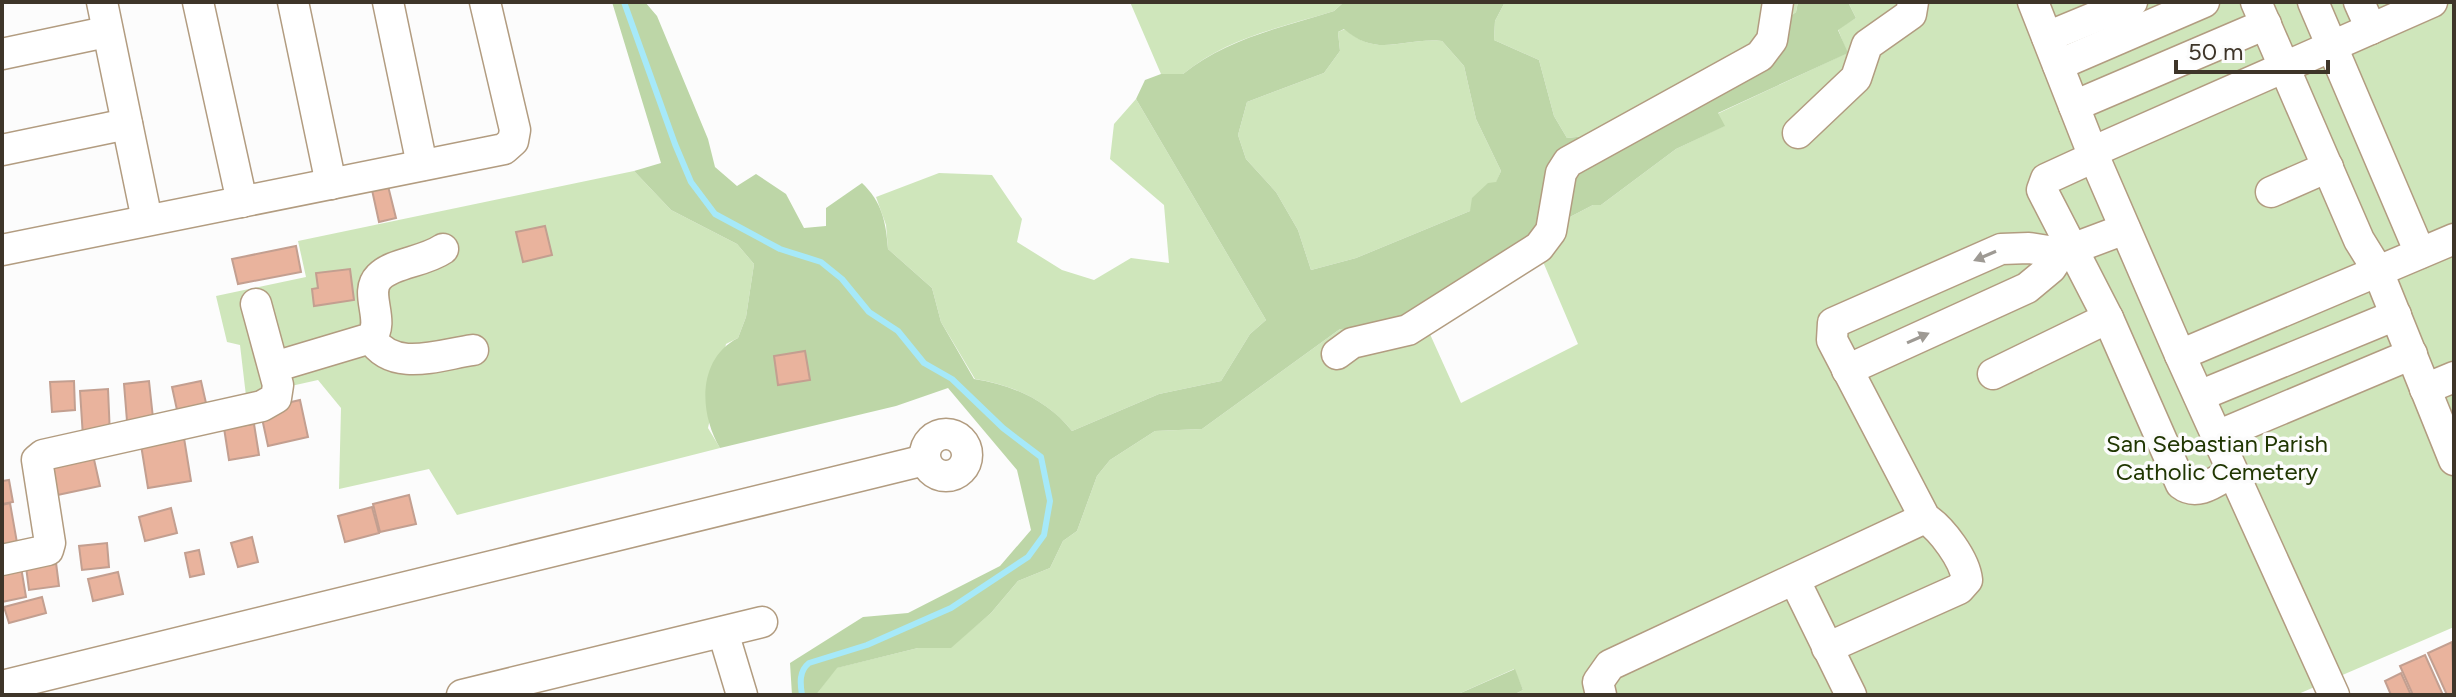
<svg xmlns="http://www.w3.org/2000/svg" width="2456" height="697" viewBox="0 0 2456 697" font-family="Figtree,sans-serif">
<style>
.green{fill:#cfe6bb}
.forest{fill:#bdd6a7;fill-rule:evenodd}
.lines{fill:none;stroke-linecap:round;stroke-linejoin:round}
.stream{stroke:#a6e9f9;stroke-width:6}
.building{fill:#e9b39d;stroke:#c39f90;stroke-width:2}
.minor-casing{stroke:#b29c80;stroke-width:33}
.minor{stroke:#fff;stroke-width:30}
.oneway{fill:#9e9a94}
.labels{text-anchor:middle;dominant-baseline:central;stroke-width:7;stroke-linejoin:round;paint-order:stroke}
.park-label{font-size:24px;fill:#203602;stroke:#fcfcfc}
</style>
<rect width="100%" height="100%" fill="#fcfcfc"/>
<!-- green -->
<g class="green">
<path d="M1130,2h214l-10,9c-54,17 -106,26 -151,63h-22z"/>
<polygon points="1505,2 1798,2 1796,12 1766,35 1595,135 1567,138 1554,116 1539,60 1494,40 1495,21"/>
<polygon points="1848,2 2454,2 2454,627 2296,695 1513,695 1523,690 1514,669 1456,695 816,695 836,668 918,648 951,647 991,613 1018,581 1050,568 1063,541 1077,531 1097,476 1110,460 1155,431 1202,429 1340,329 1387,327 1420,312 1461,403 1578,344 1541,257 1541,232 1593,205 1601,205 1676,149 1724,126 1717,114 1847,53 1838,29 1856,18"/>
<path d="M1345,29c33,30 58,8 97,12l22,25 12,53 25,52 -5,12 -26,28 -114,47 -45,12 -13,-40 -22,-38 -30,-33 -8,-24 9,-33 77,-29 16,-22 -2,-19z"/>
<path d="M1136,99l130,221 -16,14 -29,47 -62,13 -87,37c-25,-31 -59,-46 -97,-52l-34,-57 -9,-34 -44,-39 -2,-24 -10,-28 63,-24 53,2 30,44 -5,23 45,28 32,10 37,-22 38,5 -5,-58 -54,-46 4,-35z"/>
<polygon points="634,171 671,210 737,244 754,264 746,317 738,338 726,344 708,428 720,448 457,515 429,469 339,489 341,408 318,380 246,396 240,345 227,342 216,296 306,277 298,241"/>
</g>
<!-- forest -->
<g class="forest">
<path d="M612,2h33l12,14 51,123 7,28 22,19 19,-12 30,20 18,34 22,-2v-18l36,-25c20,19 24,39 26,66l44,39 9,34 33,57c39,6 73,21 98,52l87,-37 62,-13 29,-47 16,-14 -130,-221 9,-19 16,-6h22c45,-36 97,-46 151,-63l10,-9h161l-10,19 -1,19 45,20 15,56 13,22 28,-3 171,-100 30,-23 2,-10h50l8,16 -18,12 10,23 -130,60 7,13 -49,23 -75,56h-8l-52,27 -154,96 -47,1 -138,100 -47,2 -45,29 -13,16 -20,55 -14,10 -13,27 -32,13 -27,32 -40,35h-33l-81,20 -21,27h-24l-2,-32 73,-46 45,-4 92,-47 31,-36 -14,-60 -69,-82 -52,18 -176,42c-21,-35 -23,-89 18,-110l8,-21 8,-53 -17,-20 -66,-34 -37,-39 27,-8zM1344,29c34,30 59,8 98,12l22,25 12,53 25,52 -5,11 -8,1 -16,15 -2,13 -114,47 -45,12 -13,-40 -22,-38 -30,-33 -8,-24 9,-33 77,-29 16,-22 -2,-19z"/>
<polygon points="1515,669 1523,690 1513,695 1456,695"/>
</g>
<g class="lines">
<!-- stream -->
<path class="stream" d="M624,2l51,142 16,38 24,32 65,35 41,13 21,17 27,33 29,19 26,32 28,16 51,49 38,29 9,44 -6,34 -16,22 -77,51 -84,37 -58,18c-10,8 -9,20 -7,32"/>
</g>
<!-- building -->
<g class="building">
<polygon points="388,186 396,218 379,222 372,190"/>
<polygon points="545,226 552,255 523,262 516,232"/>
<polygon points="296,246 301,272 238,284 232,259"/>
<polygon points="350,269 354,300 314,306 312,289 318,288 316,273"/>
<polygon points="805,351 810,380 778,385 774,356"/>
<polygon points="74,381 75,410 52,412 50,382"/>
<polygon points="149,381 153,418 127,421 124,384"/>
<polygon points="201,381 208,412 179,419 172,387"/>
<polygon points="108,389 110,435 83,437 80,391"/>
<polygon points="300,400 308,437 268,446 260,409"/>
<polygon points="254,424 259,455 229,460 224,428"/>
<polygon points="184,438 191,481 148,488 141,445"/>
<polygon points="93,455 100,486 48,497 41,466"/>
<polygon points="9,480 13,502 2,504 2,481"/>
<polygon points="409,495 416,524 380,532 373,504"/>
<polygon points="10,503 19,554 2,557 2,505"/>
<polygon points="372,507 379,533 345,542 338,516"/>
<polygon points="171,508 177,533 145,541 139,517"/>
<polygon points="252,537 258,562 238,567 231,543"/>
<polygon points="107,543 109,567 82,570 79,546"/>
<polygon points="199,550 204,574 190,577 185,553"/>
<polygon points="55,555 59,586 29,590 25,559"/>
<polygon points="21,567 26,597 2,602 2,570"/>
<polygon points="118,572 123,594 93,601 88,579"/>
<polygon points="42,597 46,613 9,623 4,607"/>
<polygon points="2452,642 2454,695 2447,695 2428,653"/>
<polygon points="2425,655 2443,695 2413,695 2400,666"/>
<polygon points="2401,673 2411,695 2391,695 2385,681"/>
</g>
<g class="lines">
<!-- minor casing -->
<g class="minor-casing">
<g id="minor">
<polyline points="102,2 147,220"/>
<polyline points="198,2 242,202"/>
<polyline points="293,2 331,184"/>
<polyline points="388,2 422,165"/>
<polyline points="2033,2 2092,152 2180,355 2334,695"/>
<polyline points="2256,2 2359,240 2377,269 2454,460"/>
<polyline points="2313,2 2420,253"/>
<polyline points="2359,2 2371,29"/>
<polyline points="2047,37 2132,2"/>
<polyline points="2,54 106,32"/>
<polyline points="2058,65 2204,2"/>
<polyline points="2074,106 2266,24"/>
<polyline points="1798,133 1856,78 1867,45 1911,14 1913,2"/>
<polyline points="2,150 127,124"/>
<polyline points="2092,152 2432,2"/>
<path d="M2094,157l-48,22 -4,11 66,128 73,166c17,13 35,-3 51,-12"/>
<polyline points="2271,192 2328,167"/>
<polyline points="2,250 504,149 513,141 515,130 485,2"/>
<path d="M371,338c22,35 67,17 102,12"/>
<polyline points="1337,354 1352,343 1408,330 1539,247 1551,231 1561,173 1568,162 1760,56 1772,40 1778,2"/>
<polyline points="2180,355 2454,239"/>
<path d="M274,367l97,-29c15,-17 -8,-45 8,-61 13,-14 45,-15 64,-28"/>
<polyline points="1847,370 2027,288 2051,268 2061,253"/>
<polyline points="1993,374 2108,318"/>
<polyline points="2425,389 2454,377"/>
<polyline points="2199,396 2396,315"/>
<circle cx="946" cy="455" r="21"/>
<polyline points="2217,436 2412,354"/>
<polyline points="2,560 48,550 50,543 37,460 43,455 262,406 276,398 278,385 256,304"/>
<polyline points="1795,581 1851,695"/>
<polyline points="723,632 742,695"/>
<path d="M1827,648l132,-59 8,-9c-2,-20 -25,-51 -42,-62l-93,-178 1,-17 168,-74 28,-1 32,5 64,-24"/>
<polyline points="2,686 925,460"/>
<polyline points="462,695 762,622"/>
<polyline points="1601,695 1598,682 1610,665 1925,518"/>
</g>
</g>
<!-- minor -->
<use href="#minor" class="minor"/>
</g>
<!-- one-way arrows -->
<defs><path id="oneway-solid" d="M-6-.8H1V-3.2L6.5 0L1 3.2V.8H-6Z" transform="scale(2)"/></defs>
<g class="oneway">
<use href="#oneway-solid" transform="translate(1985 256) rotate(157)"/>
<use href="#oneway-solid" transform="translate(1918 338) rotate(-24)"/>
</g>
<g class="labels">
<!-- park labels -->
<g class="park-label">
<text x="2217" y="443">San Sebastian Parish<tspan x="2217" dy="28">Catholic Cemetery</tspan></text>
</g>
</g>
<!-- border -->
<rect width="2456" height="697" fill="none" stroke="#3e3529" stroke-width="8"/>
<!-- scale -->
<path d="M2176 60v12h152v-12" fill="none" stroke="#3e3529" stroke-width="4"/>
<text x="2188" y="60" font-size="24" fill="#3e3529" stroke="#fcfcfc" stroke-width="6" paint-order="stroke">50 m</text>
</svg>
